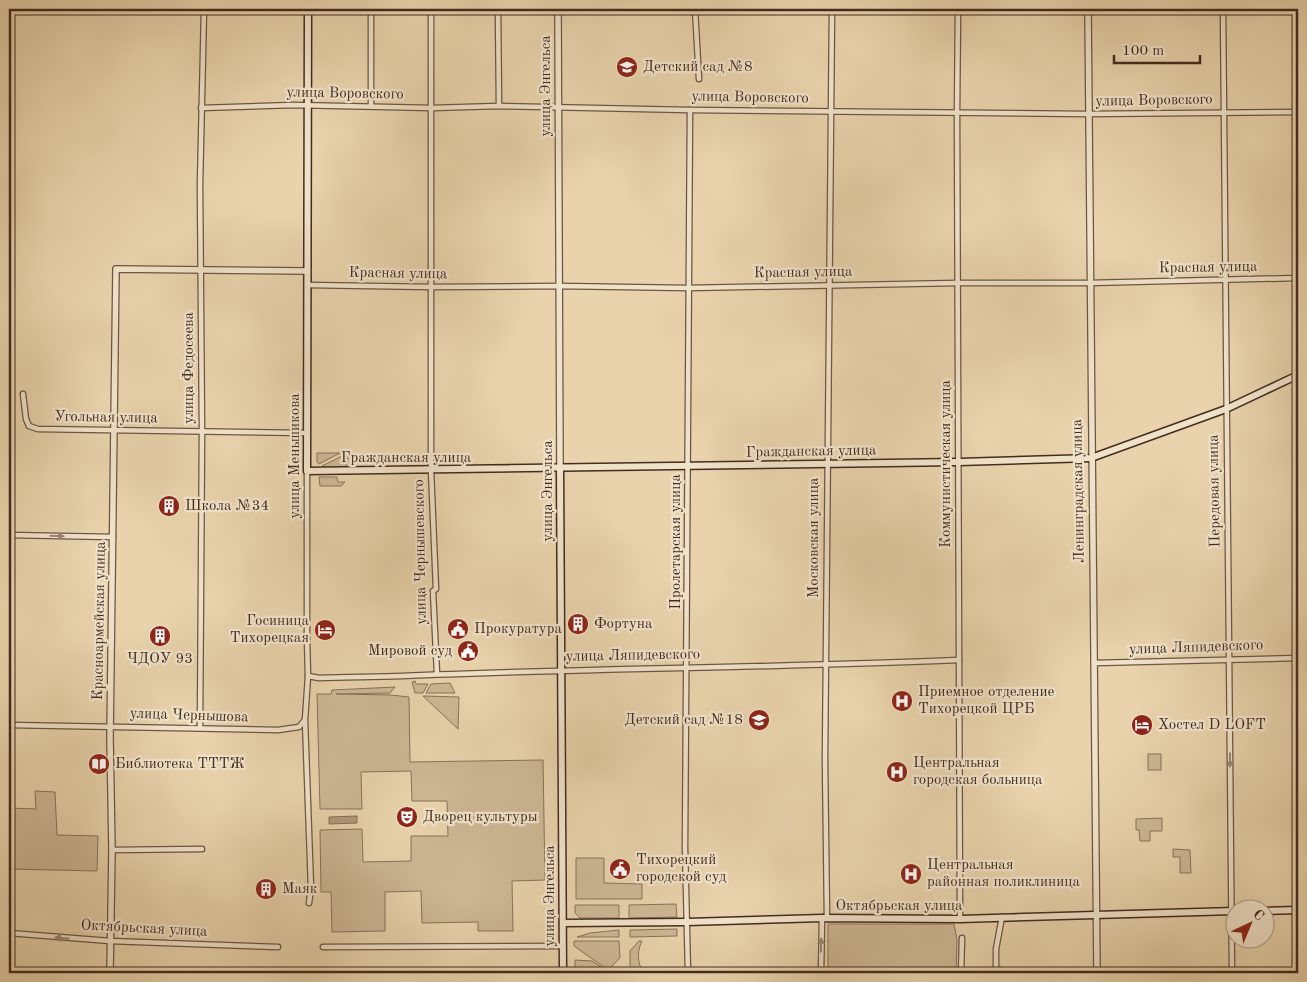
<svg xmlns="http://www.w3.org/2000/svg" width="1307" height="982" viewBox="0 0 1307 982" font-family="'Old Standard TT',serif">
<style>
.green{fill:#ccb794;stroke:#88725a}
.water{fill:#b09a7c;stroke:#846e57}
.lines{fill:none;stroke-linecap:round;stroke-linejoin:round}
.minor-casing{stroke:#6c5643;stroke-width:7}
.tertiary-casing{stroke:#6c5643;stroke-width:8}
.secondary-casing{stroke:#432c20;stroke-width:9}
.minor{stroke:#f0e2c9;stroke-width:4.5}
.tertiary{stroke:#f0e2c9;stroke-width:5.5}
.secondary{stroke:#f0e2c9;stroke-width:6}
.oneway{fill:#9a8774}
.labels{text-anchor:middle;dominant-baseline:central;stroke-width:4.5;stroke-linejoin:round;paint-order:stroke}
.poi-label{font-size:15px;fill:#432c20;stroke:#f0e2c9;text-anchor:start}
.street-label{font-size:15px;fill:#432c20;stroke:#f0e2c9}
</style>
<rect width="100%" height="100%" fill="#e8d3ac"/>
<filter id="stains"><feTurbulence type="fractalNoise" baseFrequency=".004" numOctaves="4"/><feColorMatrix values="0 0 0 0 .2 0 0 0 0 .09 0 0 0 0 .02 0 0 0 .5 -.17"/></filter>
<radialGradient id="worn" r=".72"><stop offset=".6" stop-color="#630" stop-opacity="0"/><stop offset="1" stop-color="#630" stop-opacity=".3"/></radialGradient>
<!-- green -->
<g class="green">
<polygon points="317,453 340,453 319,464 317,462"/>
<polygon points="348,453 348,463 345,467 326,467 322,466"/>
<polygon points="319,477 337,477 338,482 345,482 341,486 320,486"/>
<polygon points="415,681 416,684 428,684 423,693 415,693 412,682"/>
<polygon points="450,683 455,693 426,693 431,684"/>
<polygon points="395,687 390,693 336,694 391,695 409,697 410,762 543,760 545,880 512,881 513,931 478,931 478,922 422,923 421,891 385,892 385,931 332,932 331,892 321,892 320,830 362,829 363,862 411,861 411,836 448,836 447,801 412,801 411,771 361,772 362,809 320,809 317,694 331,694 332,690"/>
<polygon points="423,696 459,697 458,729"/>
<rect x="1148" y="754" width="13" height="16"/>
<polygon points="35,791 55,792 57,835 98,836 97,871 9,869 9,808 36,809"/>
<polygon points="1162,818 1162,831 1150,831 1150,841 1140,841 1139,830 1136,830 1136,819"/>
<polygon points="1173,849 1190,850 1191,873 1180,873 1180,857 1173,857"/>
<polygon points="576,858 604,858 604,883 642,884 642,899 576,899"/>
<polygon points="676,904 677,917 629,918 629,905"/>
<polygon points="575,905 619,905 619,918 580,918 575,913"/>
<polygon points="828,924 954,924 957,939 956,973 828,973"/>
<polygon points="677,929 677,936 630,937 630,930"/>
<polygon points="619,930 619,937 577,937 590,933"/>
<polygon points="574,941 619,941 620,958 608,970 574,946"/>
<path d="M639,941h3c-4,7 -5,19 -1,27l4,2 1,3h-16v-22z"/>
<polygon points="575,960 592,961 607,971 575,971"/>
</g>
<!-- water -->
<polygon class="water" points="357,816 357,823 329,824 329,817"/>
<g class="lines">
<!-- minor casing -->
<g class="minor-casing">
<g id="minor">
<polyline points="431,9 431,470 436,589 433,591 437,674"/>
<polyline points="498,9 499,106"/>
<polyline points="695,9 699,79"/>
<polyline points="958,9 957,113 960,919"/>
<polyline points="1223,9 1232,973"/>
<polyline points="371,106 371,9"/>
<polyline points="201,108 294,105 432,108 499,106 690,110 1088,114 1298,112"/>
<polyline points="308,285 432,287 559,286 688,288 958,283 1089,283 1298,278"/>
<polyline points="23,394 26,419 29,426 38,429 306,433"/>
<polyline points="307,471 307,639 308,676 305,720 311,888 309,903"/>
<polyline points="9,535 113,537"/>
<polyline points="1094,663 1298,658"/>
<path d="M308,676l11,2c28,-1 56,-1 83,-2 186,-8 371,-8 557,-16"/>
<polyline points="9,725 278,730 299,727 304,721"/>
<polyline points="200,728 202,432 200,185 204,9"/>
<polyline points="112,850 202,849"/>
<polyline points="1002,917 996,949 996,969 1014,973"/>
<polyline points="827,918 825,759 832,9"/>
<polyline points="9,933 110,941 278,947"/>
<polyline points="323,947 563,946"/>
<polyline points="688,973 685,847 690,110"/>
<polyline points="821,973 822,918"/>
<polyline points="961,973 962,938"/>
</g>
</g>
<!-- tertiary casing -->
<g class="tertiary-casing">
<g id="tertiary">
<polyline points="558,9 560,468"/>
<polyline points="1088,9 1097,973"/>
<polyline points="110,973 112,850 110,738 116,269 307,271"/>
</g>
</g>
<!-- secondary casing -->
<g class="secondary-casing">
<g id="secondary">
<polyline points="308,9 307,471 959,462 1091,458 1226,409 1298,375"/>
<polyline points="560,468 563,973"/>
<polyline points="1264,911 1298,910"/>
<polyline points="563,923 687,922 822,918 960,919 1234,911"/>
</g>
</g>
<!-- minor -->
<use href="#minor" class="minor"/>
<!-- tertiary -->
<use href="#tertiary" class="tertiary"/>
<!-- secondary -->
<use href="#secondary" class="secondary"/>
</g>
<!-- one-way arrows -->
<defs><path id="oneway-solid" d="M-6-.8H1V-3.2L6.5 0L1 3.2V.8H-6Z" transform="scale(1.25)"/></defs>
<g class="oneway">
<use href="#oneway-solid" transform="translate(57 536) rotate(1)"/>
<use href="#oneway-solid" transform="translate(1230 760) rotate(90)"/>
<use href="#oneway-solid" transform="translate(62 938) rotate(-175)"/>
<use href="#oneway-solid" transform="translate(821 945) rotate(-89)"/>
</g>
<!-- icons -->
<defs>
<g id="school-disc" transform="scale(1.125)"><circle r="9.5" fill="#8f2418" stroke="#f0e2c9"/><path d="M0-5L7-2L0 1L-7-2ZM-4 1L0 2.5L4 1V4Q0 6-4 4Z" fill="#fff"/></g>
<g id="building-disc" transform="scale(1.125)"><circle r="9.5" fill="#8f2418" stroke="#f0e2c9"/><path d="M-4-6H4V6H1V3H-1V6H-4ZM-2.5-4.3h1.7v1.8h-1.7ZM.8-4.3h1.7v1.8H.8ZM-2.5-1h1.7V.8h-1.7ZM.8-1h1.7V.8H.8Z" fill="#fff"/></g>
<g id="civic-disc" transform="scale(1.125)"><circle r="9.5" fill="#8f2418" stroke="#f0e2c9"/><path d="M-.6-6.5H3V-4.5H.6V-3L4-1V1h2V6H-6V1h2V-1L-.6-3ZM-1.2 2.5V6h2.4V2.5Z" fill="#fff"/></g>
<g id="hotel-disc" transform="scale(1.125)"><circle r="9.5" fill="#8f2418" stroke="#f0e2c9"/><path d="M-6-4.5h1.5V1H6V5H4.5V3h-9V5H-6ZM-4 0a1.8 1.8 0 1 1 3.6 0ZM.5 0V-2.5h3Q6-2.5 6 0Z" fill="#fff"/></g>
<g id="hospital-disc" transform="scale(1.125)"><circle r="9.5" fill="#8f2418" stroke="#f0e2c9"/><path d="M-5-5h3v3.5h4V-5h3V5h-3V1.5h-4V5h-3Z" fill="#fff"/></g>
<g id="library-disc" transform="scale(1.125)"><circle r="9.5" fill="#8f2418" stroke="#f0e2c9"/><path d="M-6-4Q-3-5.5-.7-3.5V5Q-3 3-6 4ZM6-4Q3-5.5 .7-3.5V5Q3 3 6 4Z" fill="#fff"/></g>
<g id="theatre-disc" transform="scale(1.125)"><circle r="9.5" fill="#8f2418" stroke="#f0e2c9"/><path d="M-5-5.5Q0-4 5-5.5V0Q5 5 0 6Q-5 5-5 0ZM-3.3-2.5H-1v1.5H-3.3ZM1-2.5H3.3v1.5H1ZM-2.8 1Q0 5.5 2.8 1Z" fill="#fff"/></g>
</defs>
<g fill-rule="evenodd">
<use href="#school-disc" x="627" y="67"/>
<use href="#building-disc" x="169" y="506"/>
<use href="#building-disc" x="578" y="624"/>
<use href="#civic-disc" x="458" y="629"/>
<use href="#hotel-disc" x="325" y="630"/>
<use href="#building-disc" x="160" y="636"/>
<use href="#civic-disc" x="468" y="651"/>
<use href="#hospital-disc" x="902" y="701"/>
<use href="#school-disc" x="759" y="720"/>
<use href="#hotel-disc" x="1142" y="725"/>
<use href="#library-disc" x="99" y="764"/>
<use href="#hospital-disc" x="897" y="772"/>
<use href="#theatre-disc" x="407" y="817"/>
<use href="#civic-disc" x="620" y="869"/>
<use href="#hospital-disc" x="911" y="874"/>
<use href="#building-disc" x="266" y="889"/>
</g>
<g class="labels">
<!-- poi labels -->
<g class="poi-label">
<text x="643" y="67">Детский сад №8</text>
<text x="185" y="506">Школа №34</text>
<text x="309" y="621" text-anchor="end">Госиница<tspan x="309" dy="17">Тихорецкая</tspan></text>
<text x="594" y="624">Фортуна</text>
<text x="474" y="629">Прокуратура</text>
<text x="452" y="651" text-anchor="end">Мировой суд</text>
<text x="160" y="659" text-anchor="middle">ЧДОУ 93</text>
<text x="918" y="692">Приемное отделение<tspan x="918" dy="17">Тихорецкой ЦРБ</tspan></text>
<text x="743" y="720" text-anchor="end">Детский сад №18</text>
<text x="1158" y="725">Хостел D LOFT</text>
<text x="913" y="763">Центральная<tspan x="913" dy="17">городская больница</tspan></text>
<text x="115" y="764">Библиотека ТТТЖ</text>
<text x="423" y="817">Дворец культуры</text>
<text x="636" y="860">Тихорецкий<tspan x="636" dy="17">городской суд</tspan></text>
<text x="927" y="865">Центральная<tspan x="927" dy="17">районная поликлиница</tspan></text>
<text x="282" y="889">Маяк</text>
</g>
<!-- street labels -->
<g class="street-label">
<text transform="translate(546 86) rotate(-90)">улица Энгельса</text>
<text transform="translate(345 94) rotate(1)">улица Воровского</text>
<text transform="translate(750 98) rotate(1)">улица Воровского</text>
<text transform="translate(1154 101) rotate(-1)">улица Воровского</text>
<text transform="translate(1208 268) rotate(-1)">Красная улица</text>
<text transform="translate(803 273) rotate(-1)">Красная улица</text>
<text transform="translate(398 274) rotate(1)">Красная улица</text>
<text transform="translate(189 368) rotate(-90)">улица Федосеева</text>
<text transform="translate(106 418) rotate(1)">Угольная улица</text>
<text transform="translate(811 452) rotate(-1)">Гражданская улица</text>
<text transform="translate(295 456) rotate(-90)">улица Меньшикова</text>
<text x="406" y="458">Гражданская улица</text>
<text transform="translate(946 464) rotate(-90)">Коммунистическая улица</text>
<text transform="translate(548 491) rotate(-90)">улица Энгельса</text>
<text transform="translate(1079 491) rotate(-91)">Ленинградская улица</text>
<text transform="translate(1215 491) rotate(-91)">Передовая улица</text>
<text transform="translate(814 538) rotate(-90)">Московская улица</text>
<text transform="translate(676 542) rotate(-90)">Пролетарская улица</text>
<text transform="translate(421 552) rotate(-91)">улица Чернышевского</text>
<text transform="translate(100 621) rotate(-89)">Красноармейская улица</text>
<text transform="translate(1196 648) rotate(-2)">улица Ляпидевского</text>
<text transform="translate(633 656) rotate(-1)">улица Ляпидевского</text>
<text transform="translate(189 716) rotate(2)">улица Чернышова</text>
<text transform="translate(550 896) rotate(-90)">улица Энгельса</text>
<text x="899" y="906">Октябрьская улица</text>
<text transform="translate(144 929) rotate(3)">Октябрьская улица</text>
</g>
</g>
<!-- margin -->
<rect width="1307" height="982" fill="none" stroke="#e8d3ac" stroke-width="30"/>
<rect x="10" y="10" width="1287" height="962" fill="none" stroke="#432c20" stroke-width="2.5"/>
<rect x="15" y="15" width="1277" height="952" fill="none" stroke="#432c20"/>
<!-- north arrow -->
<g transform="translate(1250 924) rotate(44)"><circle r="24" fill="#f0e2c9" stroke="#ab9985"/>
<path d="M0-4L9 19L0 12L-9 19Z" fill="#8f2418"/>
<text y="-8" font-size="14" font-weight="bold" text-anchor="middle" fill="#432c20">С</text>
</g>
<!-- scale -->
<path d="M1114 55v8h86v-8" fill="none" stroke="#432c20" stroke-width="2.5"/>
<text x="1122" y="55" font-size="15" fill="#432c20" stroke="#f0e2c9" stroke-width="4" paint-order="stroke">100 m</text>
<rect width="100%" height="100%" filter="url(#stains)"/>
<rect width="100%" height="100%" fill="url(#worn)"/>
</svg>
